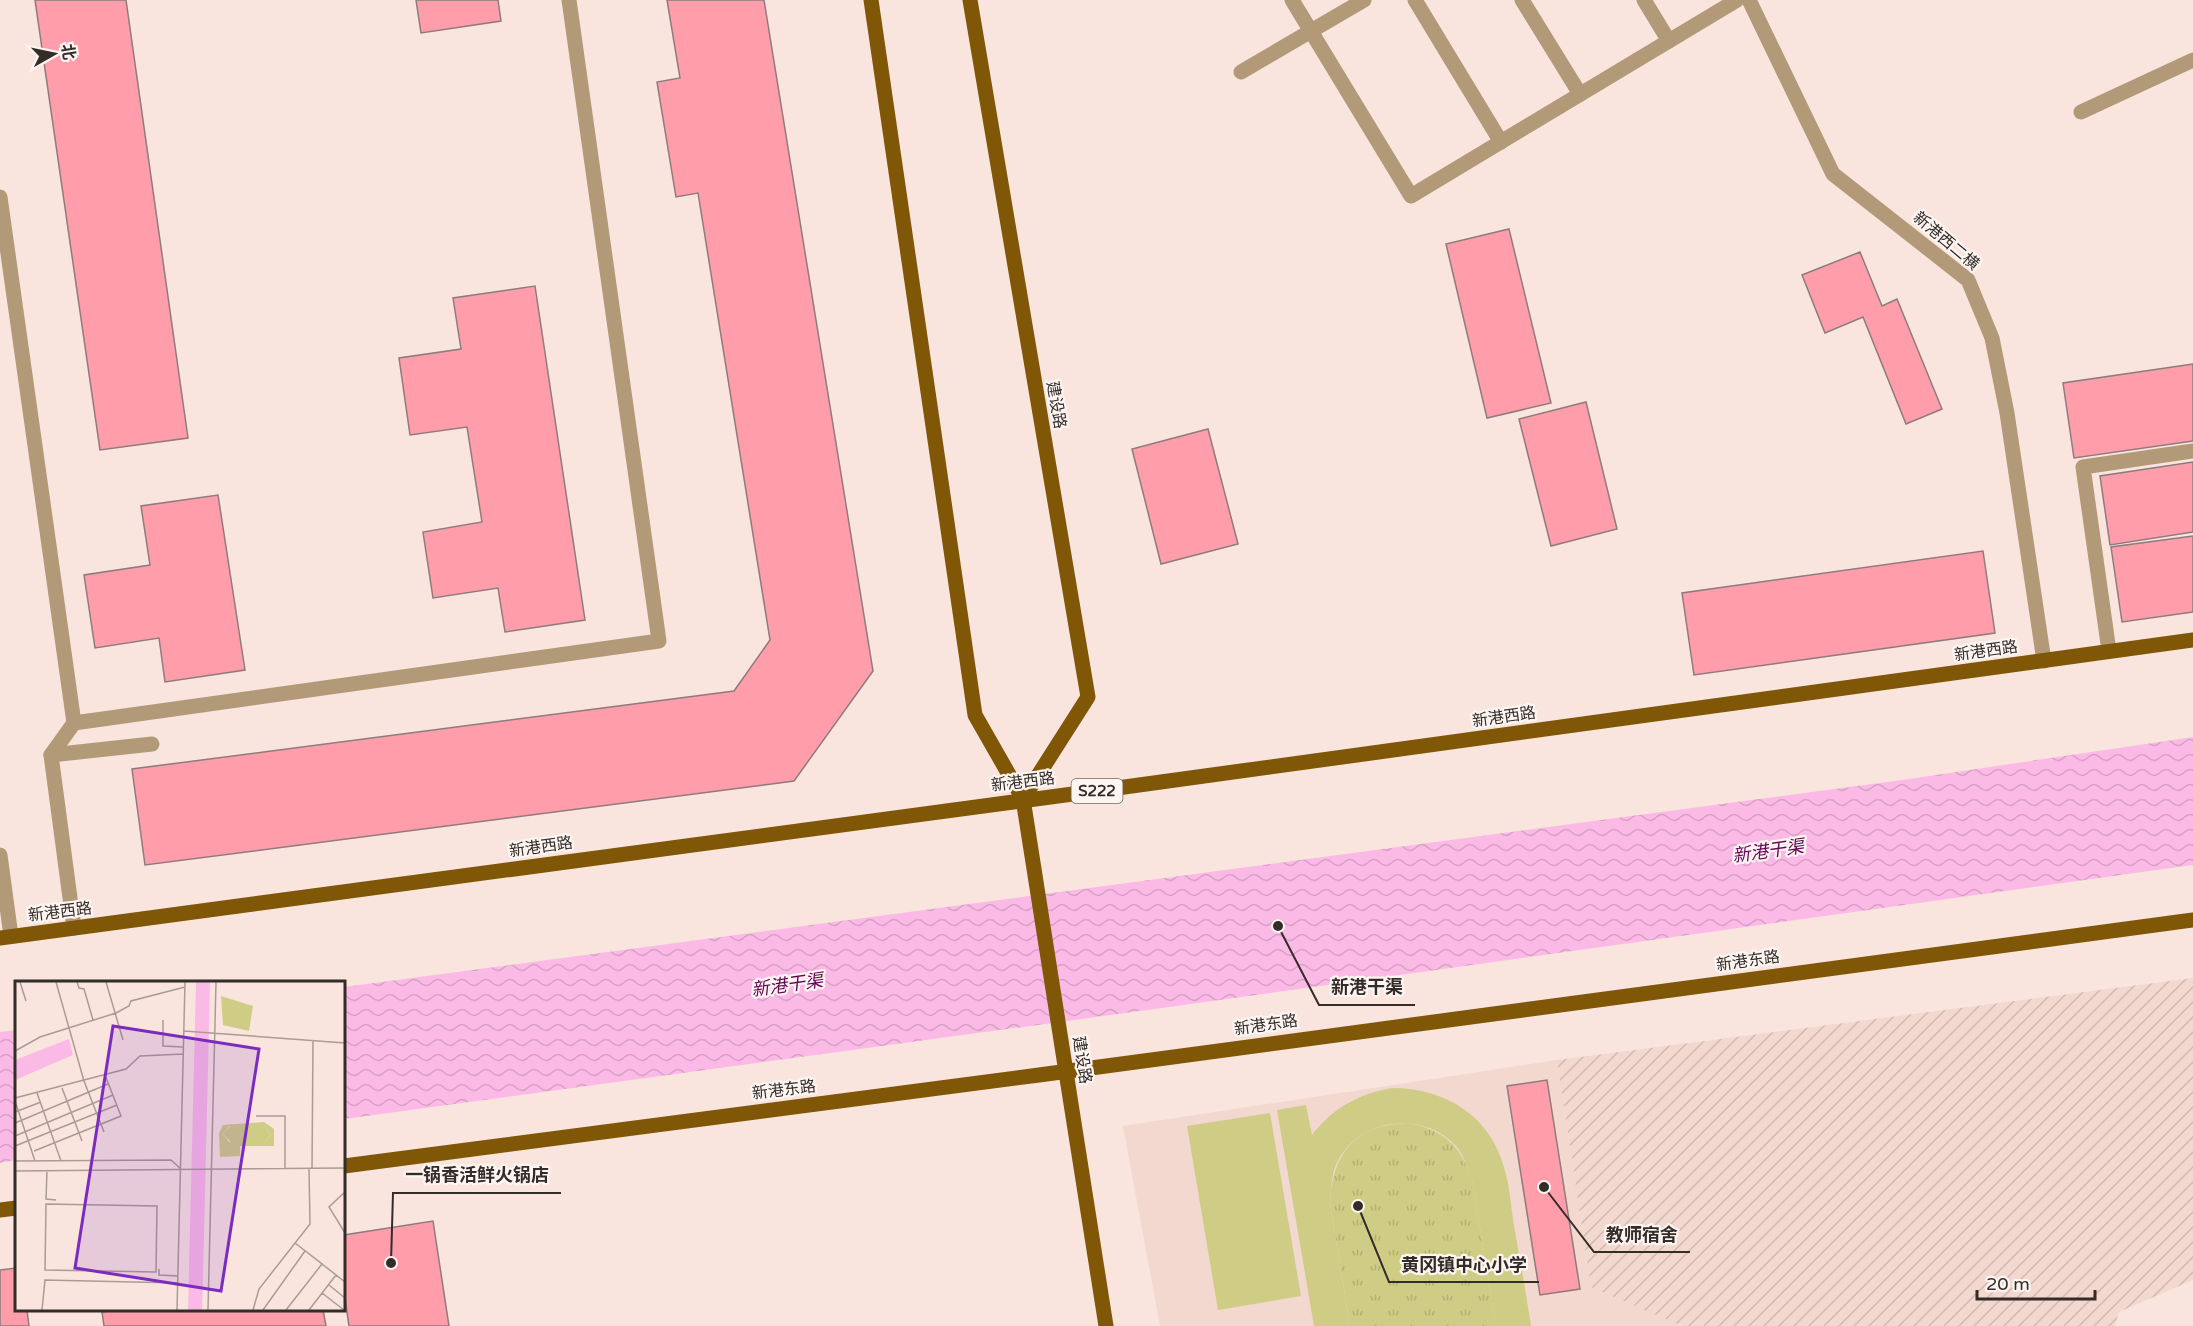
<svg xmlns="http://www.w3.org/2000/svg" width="2193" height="1326" viewBox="0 0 2193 1326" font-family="'Varela Round','Noto Sans SC',sans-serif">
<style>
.built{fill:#f2d8ce}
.industrial{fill:url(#industrial-furrows)}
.grass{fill:url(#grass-tufts)}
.pitch{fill:#cfcd85}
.water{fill:url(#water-waves)}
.building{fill:#ff9dab;stroke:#8e7b7d;stroke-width:1.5}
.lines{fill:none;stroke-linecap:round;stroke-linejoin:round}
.minor{stroke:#b29a79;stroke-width:15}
.major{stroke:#805607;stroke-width:15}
.labels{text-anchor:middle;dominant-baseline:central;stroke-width:4.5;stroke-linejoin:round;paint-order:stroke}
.shield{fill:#fdf5f2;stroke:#706865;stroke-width:1.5}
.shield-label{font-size:15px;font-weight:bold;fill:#332c29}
.street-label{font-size:16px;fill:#332c29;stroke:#fdf5f2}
.water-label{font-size:18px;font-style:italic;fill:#660453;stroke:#fdf5f2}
.inset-road{fill:none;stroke:#aa9b96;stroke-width:1.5}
.view{fill:#7b2cbf;fill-opacity:0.15;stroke:#7b2cbf;stroke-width:3}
.inset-edge{fill:none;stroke:#332c29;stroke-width:3}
.leader{fill:none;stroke:#332c29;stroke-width:2}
.callout-dot{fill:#332c29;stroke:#fdf5f2;stroke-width:2}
.callout-label{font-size:18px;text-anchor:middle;font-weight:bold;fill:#332c29;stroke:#fdf5f2;stroke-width:4.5;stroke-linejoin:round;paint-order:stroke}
</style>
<defs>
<pattern id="industrial-furrows" width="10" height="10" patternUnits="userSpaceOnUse" patternTransform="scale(1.5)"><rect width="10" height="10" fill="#f2d8ce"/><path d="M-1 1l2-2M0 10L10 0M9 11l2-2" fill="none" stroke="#d0bab1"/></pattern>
<pattern id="grass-tufts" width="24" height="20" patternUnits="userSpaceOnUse" patternTransform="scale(1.5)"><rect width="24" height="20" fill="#cfcd85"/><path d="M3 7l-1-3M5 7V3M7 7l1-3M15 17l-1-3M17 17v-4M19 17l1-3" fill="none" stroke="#b2b073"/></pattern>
<pattern id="water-waves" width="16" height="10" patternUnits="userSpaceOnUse" patternTransform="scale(1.5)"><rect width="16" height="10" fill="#fbbae6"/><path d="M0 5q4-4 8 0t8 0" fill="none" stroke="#d8a0c5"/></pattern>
</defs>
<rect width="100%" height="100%" fill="#f9e5de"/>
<!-- built -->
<polygon class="built" points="1557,1060 1591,1286 1682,1326 1160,1326 1123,1126"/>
<!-- industrial -->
<polygon class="industrial" points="2193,978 2193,1280 2119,1312 2115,1326 1682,1326 1591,1287 1557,1060"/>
<!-- grass -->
<path class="grass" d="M1408,1123c36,7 52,22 64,56l24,147h-146l-20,-122c1,-50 26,-80 78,-81z"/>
<!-- pitch -->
<g class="pitch">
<path d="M1392,1088c53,0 100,28 113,83 5,17 6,36 9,55 6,33 12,67 17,100h-35l-24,-146c-4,-12 -8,-24 -16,-34 -35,-38 -101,-27 -121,21 -4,12 -4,24 -5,37l20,122h-36l-37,-216 29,-5 6,30c21,-27 46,-41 80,-47z"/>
<polygon points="1270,1113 1301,1296 1218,1310 1187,1126"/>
</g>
<!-- water -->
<g class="water">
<polygon points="2193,737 2193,865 1111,1015 344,1119 344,987 1902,780"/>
<polygon points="16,1030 16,1160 0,1163 0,1032"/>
</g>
<!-- building -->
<g class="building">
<polygon points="35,0 126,0 188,438 100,450"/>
<polygon points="416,0 498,0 501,21 421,33"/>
<polygon points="667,0 764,0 873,671 794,781 145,865 132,769 734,691 770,640 698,193 676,197 657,82 680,78"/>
<polygon points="1509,229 1551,403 1487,418 1446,244"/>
<polygon points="1860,252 1882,306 1897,299 1942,409 1906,424 1863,317 1825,333 1802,275"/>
<polygon points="535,286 585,620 505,632 498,588 433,598 423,532 482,522 467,427 410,435 399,358 461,349 453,298"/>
<polygon points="2193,364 2193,441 2074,458 2063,383"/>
<polygon points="1586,402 1617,529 1551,546 1519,419"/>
<polygon points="1208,429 1238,544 1161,564 1132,449"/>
<polygon points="2193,462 2193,532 2110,545 2100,476"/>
<polygon points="218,495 245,670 165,682 159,638 95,648 84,575 150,565 141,506"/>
<polygon points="2193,536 2193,612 2122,622 2111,547"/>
<polygon points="1983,551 1995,633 1694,675 1682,593"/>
<polygon points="1547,1080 1580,1289 1540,1295 1507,1086"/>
<polygon points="433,1221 449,1326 349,1326 344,1291 344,1235"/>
<polygon points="16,1268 16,1310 27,1310 29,1326 0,1326 0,1270"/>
<polygon points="117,1310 323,1310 326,1326 104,1326 102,1312"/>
</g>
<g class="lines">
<!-- minor -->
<g class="minor">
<polyline points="1292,0 1411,196 1737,0"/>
<polyline points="1415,0 1501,142"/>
<polyline points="1522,0 1580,94"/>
<polyline points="1644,0 1669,41"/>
<polyline points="1749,0 1833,174 1968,280 1992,338 2007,413 2044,661"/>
<polyline points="1241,72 1364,0"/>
<polyline points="2081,112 2193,60"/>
<polyline points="0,197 74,723 659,641 569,0"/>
<polyline points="2109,651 2083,467 2193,451"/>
<polyline points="51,755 74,723"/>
<polyline points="0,855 11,936"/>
<polyline points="74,928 51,755 152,744"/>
</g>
<!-- major -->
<g class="major">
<polyline points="871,0 975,715 1023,799 1106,1326"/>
<polyline points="970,0 1088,697 1023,799"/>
<polyline points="0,938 1110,789 2193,640"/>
<polyline points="344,1166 1039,1075 2193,920"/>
<polyline points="0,1210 16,1208"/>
</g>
</g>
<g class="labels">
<!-- shield labels -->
<rect class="shield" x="1071.5" y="779" width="51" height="24" rx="4.5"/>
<g class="shield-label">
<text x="1097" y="791">S222</text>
</g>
<!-- street labels -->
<g class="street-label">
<text transform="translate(1946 241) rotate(40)">新港西二横</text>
<text transform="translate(1056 405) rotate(80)">建设路</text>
<text transform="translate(1986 651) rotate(-8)">新港西路</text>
<text transform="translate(1504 717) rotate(-8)">新港西路</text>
<text transform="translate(1023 782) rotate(-7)">新港西路</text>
<text transform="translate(541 847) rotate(-8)">新港西路</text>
<text transform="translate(60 912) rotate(-7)">新港西路</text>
<text transform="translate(1748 961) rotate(-8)">新港东路</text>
<text transform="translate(1266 1025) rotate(-8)">新港东路</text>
<text transform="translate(1082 1060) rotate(81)">建设路</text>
<text transform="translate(784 1090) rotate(-7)">新港东路</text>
</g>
<!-- water labels -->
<g class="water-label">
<text transform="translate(1768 851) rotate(-8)">新港干渠</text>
<text transform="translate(787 985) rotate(-8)">新港干渠</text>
</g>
</g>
<!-- overview -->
<g transform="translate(15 981)">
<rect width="330" height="330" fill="#f9e5de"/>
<path d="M206,15l32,10 -4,25 -26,-6zM215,145h34l7,9 -6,7h-34l-8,-8z" fill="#cfcd85"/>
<path d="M217 35a8 8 0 1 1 16 0a8 8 0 1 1-16 0ZM249,141l10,7v17h-34v10l-20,1 -1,-24 4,-8zM214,145h35l7,9 -6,7h-36l-6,-8z" fill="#cfcd85" fill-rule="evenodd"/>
<path d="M181,1h14l-6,254 -2,74h-14zM54,58l4,16 -58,25v-20z" fill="#fbbae6"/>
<path class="inset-road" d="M5,1l6,19M41,1l28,99 20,51M62,1l2,6 5,1 9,31M91,1l17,58M148,39v26l20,1M169,50l161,12M0,70l25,-14 76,-24 13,-7 2,-5 54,-14M47,107l20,53M22,112l24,68M0,117l111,-29 14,-13 43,-2M0,120l20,60M0,131l26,-10M241,135h29v53M0,142l93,-39M0,155l98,-41M0,165l102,-41M19,170l87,-35 -16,-41M0,180l156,-1 10,9M297,187l1,-128M0,190l330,-3M32,191l-1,27 10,1M330,211l-16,15 16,26M31,223l111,2 -1,66 -111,-2zM307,283l23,18M144,288v6l19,1M314,304l16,13M307,312l22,17M27,329l3,-30 133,3M162,329l8,-328M193,329l8,-328M238,329l6,-21 51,-65 -1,-56M248,329l42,-59M271,329l36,-46 -27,-21M294,329l27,-35"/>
<path class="view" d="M98,45l146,23 -38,242 -146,-23z"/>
<rect width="330" height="330" class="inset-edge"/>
</g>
<!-- callouts -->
<path class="leader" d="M1278 926L1319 1005H1415M391 1263L393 1193H561M1544 1187L1594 1252H1690M1358 1206L1389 1282H1539"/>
<g class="callout-dot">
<circle cx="1278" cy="926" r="6"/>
<circle cx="391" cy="1263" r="6"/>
<circle cx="1544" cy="1187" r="6"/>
<circle cx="1358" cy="1206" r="6"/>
</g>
<g class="callout-label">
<text x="1367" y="993">新港干渠</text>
<text x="477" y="1181">一锅香活鲜火锅店</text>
<text x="1642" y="1241">教师宿舍</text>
<text x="1464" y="1271">黄冈镇中心小学</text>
</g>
<!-- north arrow -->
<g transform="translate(54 54) rotate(81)" stroke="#fdf5f2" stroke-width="4.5" paint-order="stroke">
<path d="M0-4.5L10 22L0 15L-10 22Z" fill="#332c29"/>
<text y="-9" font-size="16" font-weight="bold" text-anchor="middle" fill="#332c29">北</text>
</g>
<!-- scale -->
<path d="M1977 1290v9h118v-9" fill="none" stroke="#332c29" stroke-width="3"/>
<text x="1986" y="1290" font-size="18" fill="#332c29" stroke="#fdf5f2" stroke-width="4.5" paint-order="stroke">20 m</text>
</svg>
